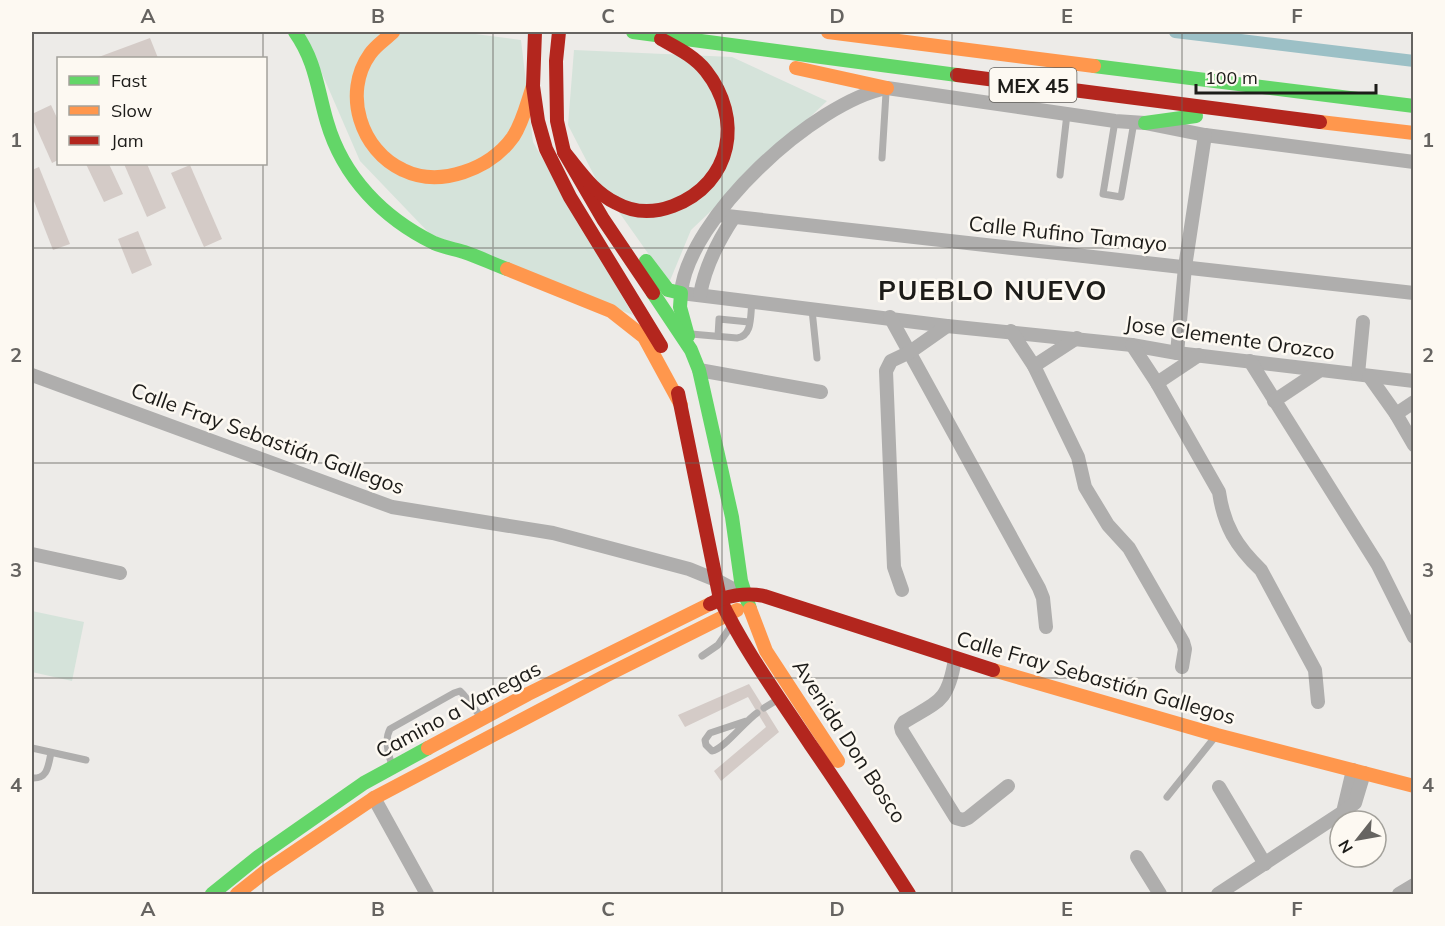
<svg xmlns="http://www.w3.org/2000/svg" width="1445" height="926" viewBox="0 0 1445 926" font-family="Mulish,sans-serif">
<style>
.green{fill:#d5e3da}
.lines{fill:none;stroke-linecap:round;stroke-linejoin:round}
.canal{stroke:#9cc0c6;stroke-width:12}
.building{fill:#d4cbc7}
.lane{stroke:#afaead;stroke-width:7}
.street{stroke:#afaead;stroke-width:14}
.fast{stroke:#63d668;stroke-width:14}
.slow{stroke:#ff974d;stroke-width:14}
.jam{stroke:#b3261e;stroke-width:14}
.grid{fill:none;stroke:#666461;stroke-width:1.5;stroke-opacity:0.55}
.labels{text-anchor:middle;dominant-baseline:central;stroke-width:5;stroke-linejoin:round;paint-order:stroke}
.shield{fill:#fdf9f2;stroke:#605e5a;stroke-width:1.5}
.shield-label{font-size:20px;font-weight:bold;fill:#1d1c19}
.street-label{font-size:21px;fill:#1d1c19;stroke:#fdf9f2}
.district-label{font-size:27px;font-weight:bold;letter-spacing:1.5px;fill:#1d1c19;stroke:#fdf9f2}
.neatline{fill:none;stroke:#666461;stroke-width:2}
.grid-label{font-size:20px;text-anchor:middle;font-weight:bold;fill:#666461}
</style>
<rect width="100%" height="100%" fill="#edebe8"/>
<!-- green -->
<g class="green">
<polygon points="304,32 460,32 521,40 533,142 633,315 430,234 360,161"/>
<polygon points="574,50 732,57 827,101 691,230 669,283 597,181 568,125"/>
<polygon points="32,611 84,622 72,681 32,672"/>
</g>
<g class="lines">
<!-- canal -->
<polyline class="canal" points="1175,32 1414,61"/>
</g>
<!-- building -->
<g class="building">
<polygon points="150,38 158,58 96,58"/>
<polygon points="51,105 58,120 58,160 52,163 32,118 32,114"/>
<polygon points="86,164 109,164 123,194 104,202"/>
<polygon points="124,164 147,164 166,208 147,217"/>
<polygon points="190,165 222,239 204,247 171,173"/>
<polygon points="39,167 70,244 53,250 32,196 32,170"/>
<polygon points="138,231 152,265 132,274 118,239"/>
<polygon points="749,684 779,732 721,781 714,771 766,727 748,697 685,727 678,715"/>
</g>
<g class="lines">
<!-- lane -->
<g class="lane">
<polyline points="1115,121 1103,194 1121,197 1134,122"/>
<polyline points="882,158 886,93"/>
<polyline points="1060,175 1067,114"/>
<polyline points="812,310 817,358"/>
<path d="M691,334l46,4c16,-2 13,-23 15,-36"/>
<polyline points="718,336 719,319 749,322"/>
<polyline points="702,656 718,645 731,626"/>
<polyline points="764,708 777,700"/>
<path d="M746,721l-36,12 -5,7 1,5 6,6c11,-1 33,-30 45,-38"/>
<polyline points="32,748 86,760"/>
<path d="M392,765c-4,-11 -8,-25 -2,-36l64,-36 6,-2 3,3 18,23"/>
<path d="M32,778c16,1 16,-12 19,-25"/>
<polyline points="1167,797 1215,737"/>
</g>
<!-- street -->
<g class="street">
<path d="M1414,162l-209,-27 -60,-12 -30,-2 -228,-33c-73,14 -199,130 -206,205l266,33 185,19 45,8 237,28"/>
<polyline points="718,215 1414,293"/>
<path d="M700,295c5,-29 18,-54 34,-78"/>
<polyline points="890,317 1039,588 1043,598 1046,627"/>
<polyline points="1011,331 1034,366 1078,457 1085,487 1108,525 1129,548 1183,642 1185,649 1182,667"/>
<path d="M1132,345l25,38 62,109c5,34 17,54 42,78l54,100 3,32"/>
<polyline points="1177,353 1185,267 1205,135"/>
<polyline points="1250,361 1378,565 1414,637"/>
<polyline points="1034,366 1077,338"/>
<polyline points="699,370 821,392"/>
<polyline points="1358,374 1363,322"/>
<polyline points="32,375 392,507 553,533 689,569 716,580 744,595"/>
<polyline points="1369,376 1396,414 1414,445"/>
<polyline points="1157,383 1199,355"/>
<polyline points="1274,401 1319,371"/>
<polyline points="1396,414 1414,402"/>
<polyline points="32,554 120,573"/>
<polyline points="902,590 894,567 886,371 891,361 910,352 947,326"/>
<path d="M955,659c-7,43 -16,42 -51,63l-3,5 1,4 54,87 7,2 5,-2 40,-32"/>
<polyline points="1219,787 1265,864"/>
<polyline points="374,798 427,894"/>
<polyline points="1343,812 1353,770"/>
<polyline points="1137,857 1160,894"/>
<polyline points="1218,894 1343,812 1355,803 1364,773"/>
<polyline points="1399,894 1414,885"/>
</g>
<!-- fast -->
<g class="fast">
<path d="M295,32c21,30 22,56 32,90 16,55 56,96 107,121 9,4 20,6 30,9 15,5 29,12 43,17"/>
<polyline points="633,32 957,75"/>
<polyline points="1094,66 1414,106"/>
<polyline points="1145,123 1196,116"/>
<polyline points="646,261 668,290 681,293 680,307 688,336"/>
<polyline points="653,293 691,350 699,370 732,517 741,581 750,609"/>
<polyline points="212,894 258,857 364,783 428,748"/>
</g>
<!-- slow -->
<g class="slow">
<path d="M393,32c-7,7 -18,14 -23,22 -28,39 -9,97 33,116 37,18 87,-1 110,-33 10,-15 14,-34 20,-51"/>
<polyline points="828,32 1094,66"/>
<polyline points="796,68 887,88"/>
<polyline points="1320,122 1414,133"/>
<polyline points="507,269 611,311 644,337 681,405"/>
<polyline points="750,609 766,651 838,761"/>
<polyline points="993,670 1217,735 1414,786"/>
<polyline points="428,748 528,694 710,604"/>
<polyline points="237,894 266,871 374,798 607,675 737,610"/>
</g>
<!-- jam -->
<g class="jam">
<polyline points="535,32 533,86 538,121 546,149 570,197 661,346"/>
<polyline points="559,32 556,61 557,121 564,152 603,219 653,293"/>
<polyline points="957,75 1320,122"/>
<path d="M564,152c16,19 29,40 52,51 18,10 38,10 57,3 60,-23 70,-88 33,-135 -12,-15 -29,-23 -45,-32"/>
<path d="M678,393l42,206c24,51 59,98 90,145 34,49 67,100 99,150"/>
<path d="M710,604c16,-8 36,-12 54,-8l229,74"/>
</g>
</g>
<!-- grid -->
<path class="grid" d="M263,32v26M493,32v862M722,32v862M952,32v862M1182,32v862M263,164v730M32,248h1382M32,463h1382M32,678h1382"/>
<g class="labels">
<!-- shield labels -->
<rect class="shield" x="989.5" y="68" width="87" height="34" rx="4.5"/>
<g class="shield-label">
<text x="1033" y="85">MEX 45</text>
</g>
<!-- street labels -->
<g class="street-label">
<text transform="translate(1068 233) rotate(6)">Calle Rufino Tamayo</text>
<text transform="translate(1230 337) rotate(8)">Jose Clemente Orozco</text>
<text transform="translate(268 438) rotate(20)">Calle Fray Sebastián Gallegos</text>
<text transform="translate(1096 677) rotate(16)">Calle Fray Sebastián Gallegos</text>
<text transform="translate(458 709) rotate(-28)">Camino a Vanegas</text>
<text transform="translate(850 741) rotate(57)">Avenida Don Bosco</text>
</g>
<!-- district labels -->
<g class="district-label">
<text x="993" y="290">PUEBLO NUEVO</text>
</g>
</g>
<!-- border -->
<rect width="1445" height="926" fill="none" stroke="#fdf9f2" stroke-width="66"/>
<!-- legend -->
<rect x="57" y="57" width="210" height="108" fill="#fdf9f2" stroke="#a3a19b" stroke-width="1.5"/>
<rect x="69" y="76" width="30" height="9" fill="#63d668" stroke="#a3a19b" stroke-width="1.5"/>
<text x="111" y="87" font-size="18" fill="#1d1c19">Fast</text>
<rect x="69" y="106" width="30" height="9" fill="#ff974d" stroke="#a3a19b" stroke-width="1.5"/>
<text x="111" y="117" font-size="18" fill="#1d1c19">Slow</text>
<rect x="69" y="136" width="30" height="9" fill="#b3261e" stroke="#a3a19b" stroke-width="1.5"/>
<text x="111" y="147" font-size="18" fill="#1d1c19">Jam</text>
<!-- north arrow -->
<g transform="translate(1358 839) rotate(239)"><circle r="28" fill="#fdf9f2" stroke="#a3a19b" stroke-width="1.5"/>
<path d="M0-4.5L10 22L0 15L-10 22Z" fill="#666461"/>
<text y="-9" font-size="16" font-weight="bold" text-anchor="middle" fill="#1d1c19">N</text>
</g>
<!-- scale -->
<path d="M1196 84v9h180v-9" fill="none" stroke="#1d1c19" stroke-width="3"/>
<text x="1205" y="84" font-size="18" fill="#1d1c19" stroke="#fdf9f2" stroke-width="4.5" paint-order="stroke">100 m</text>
<rect x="33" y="33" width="1379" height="860" class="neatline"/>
<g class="grid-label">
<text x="148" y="23">A</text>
<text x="378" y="23">B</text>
<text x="608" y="23">C</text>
<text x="837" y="23">D</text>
<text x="1067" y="23">E</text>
<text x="1297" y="23">F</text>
<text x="16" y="147">1</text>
<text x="1428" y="147">1</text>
<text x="16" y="362">2</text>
<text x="1428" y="362">2</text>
<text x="16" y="577">3</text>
<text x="1428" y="577">3</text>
<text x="16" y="792">4</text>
<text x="1428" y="792">4</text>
<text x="148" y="916">A</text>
<text x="378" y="916">B</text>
<text x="608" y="916">C</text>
<text x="837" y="916">D</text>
<text x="1067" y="916">E</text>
<text x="1297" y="916">F</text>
</g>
</svg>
